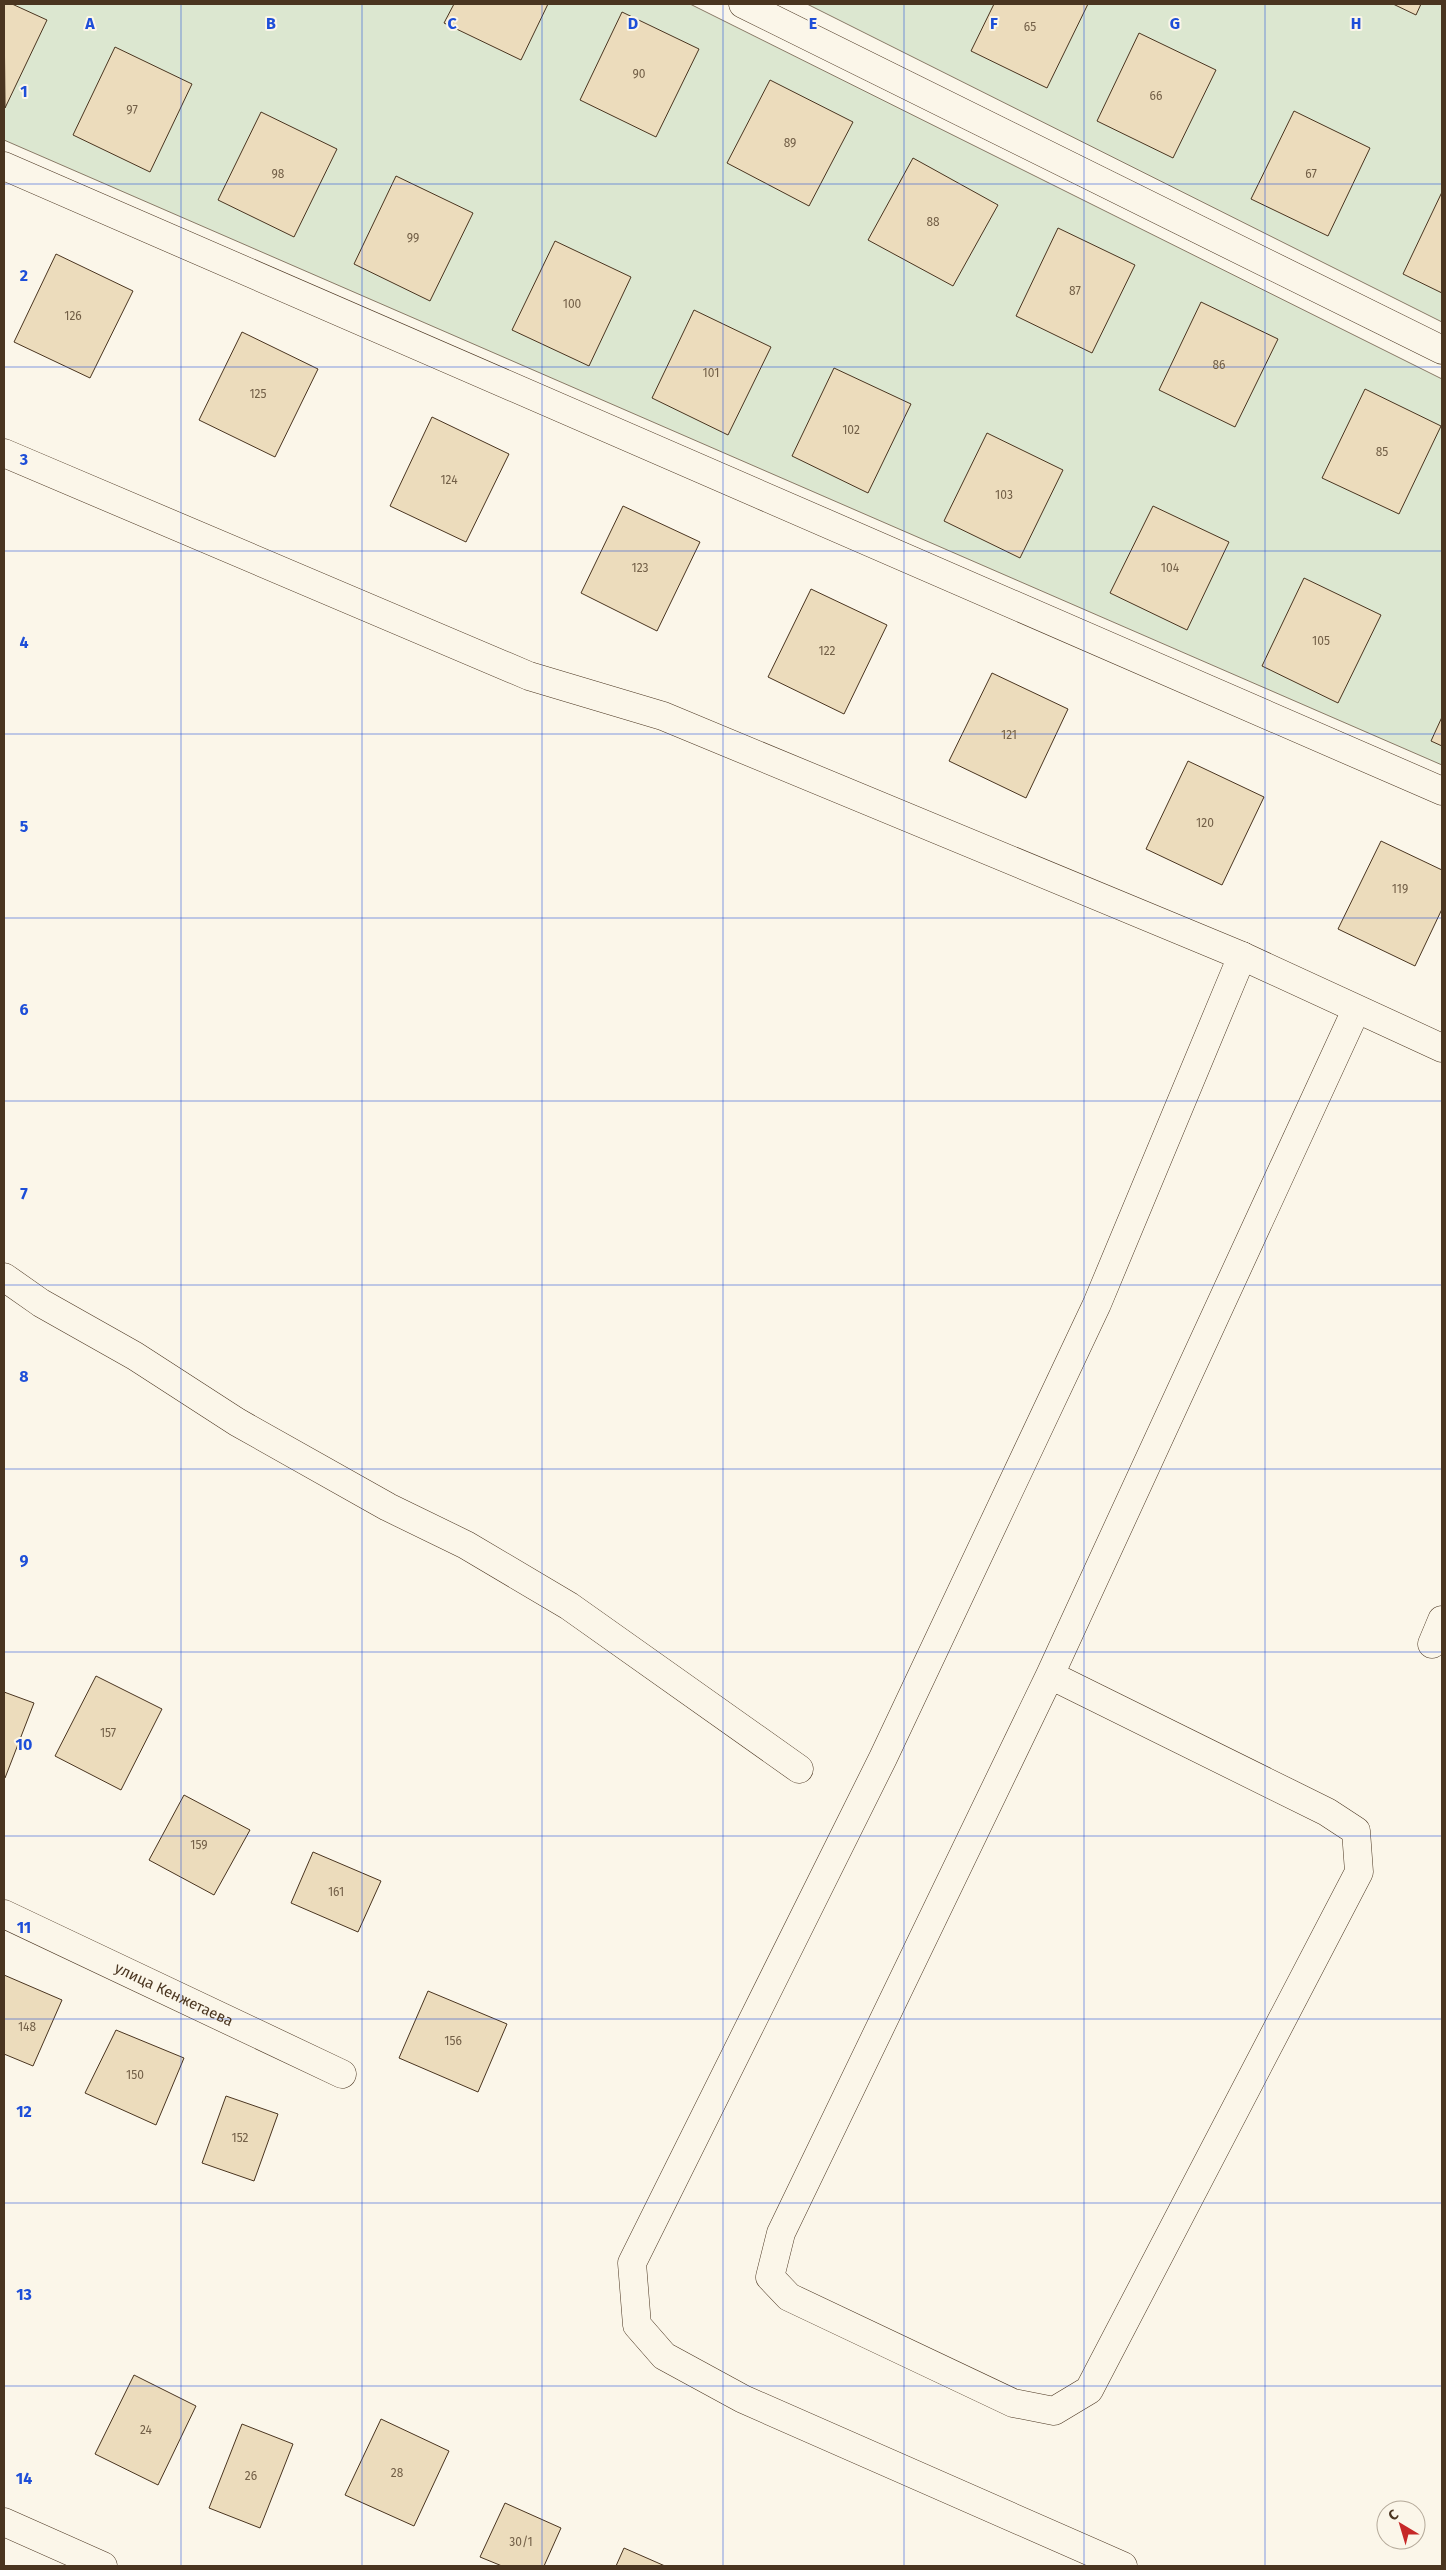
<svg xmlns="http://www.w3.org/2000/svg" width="1446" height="2570" viewBox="0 0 1446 2570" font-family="'Fira Sans',sans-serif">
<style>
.green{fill:#dce7d0;stroke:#887966}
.building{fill:#ecdcbc;stroke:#4a3520}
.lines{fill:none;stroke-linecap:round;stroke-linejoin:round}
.minor-casing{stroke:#4a3520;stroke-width:29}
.minor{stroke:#fbf6e9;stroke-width:28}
.grid{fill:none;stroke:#1d4ed8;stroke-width:1;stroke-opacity:0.55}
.labels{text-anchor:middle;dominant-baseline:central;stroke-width:4;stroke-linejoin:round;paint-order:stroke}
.number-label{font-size:12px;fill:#725f47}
.street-label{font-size:15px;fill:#4a3520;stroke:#fbf6e9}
.grid-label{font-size:16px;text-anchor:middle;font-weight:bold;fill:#1d4ed8;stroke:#fbf6e9;stroke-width:4;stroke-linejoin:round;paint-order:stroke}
</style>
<rect width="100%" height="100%" fill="#fbf6e9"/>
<!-- green -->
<g class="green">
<polygon points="4,4 690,4 1442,379 1442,765 4,140"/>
<polygon points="807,4 1442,4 1442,322"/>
</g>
<!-- building -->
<g class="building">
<polygon points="4,4 12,4 47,20 5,108"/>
<polygon points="454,4 548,4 521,60 444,23"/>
<polygon points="994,4 1088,4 1047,88 971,51"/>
<polygon points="1393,4 1421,4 1416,15"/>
<polygon points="622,12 699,49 656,137 580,100"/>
<polygon points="1139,33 1216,70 1173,158 1097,121"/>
<polygon points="115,47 192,84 150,172 73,135"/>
<polygon points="770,80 853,122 809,206 727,163"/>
<polygon points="1294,111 1370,148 1328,236 1251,199"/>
<polygon points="261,112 337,149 294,237 218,200"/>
<polygon points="913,158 998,205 953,286 868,240"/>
<polygon points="396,176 473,213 430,301 354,264"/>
<polygon points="1442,192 1442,293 1403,274"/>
<polygon points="1058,228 1135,265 1092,353 1016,316"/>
<polygon points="555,241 631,277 589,366 512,330"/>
<polygon points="56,254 133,291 90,378 14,342"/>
<polygon points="1201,302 1278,339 1235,427 1159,390"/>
<polygon points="694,310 771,347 728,435 652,398"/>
<polygon points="242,332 318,369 275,457 199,420"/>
<polygon points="834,368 911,404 868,493 792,456"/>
<polygon points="1365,389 1441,426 1399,514 1322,478"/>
<polygon points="432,417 509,454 466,542 390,506"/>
<polygon points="987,433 1063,470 1020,558 944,521"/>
<polygon points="623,506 700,542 657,631 581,593"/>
<polygon points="1153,506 1229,542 1187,630 1110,593"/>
<polygon points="1304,578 1381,615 1338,703 1262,666"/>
<polygon points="811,589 887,625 844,714 768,677"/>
<polygon points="992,673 1068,709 1026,798 949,761"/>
<polygon points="1442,717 1442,746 1431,741"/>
<polygon points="1188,761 1264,797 1222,885 1146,849"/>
<polygon points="1381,841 1442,870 1442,909 1415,966 1338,929"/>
<polygon points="96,1676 162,1709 121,1790 55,1756"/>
<polygon points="4,1692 34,1703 5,1778 4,1777"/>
<polygon points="184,1795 250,1830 214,1895 149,1860"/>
<polygon points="313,1852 381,1881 358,1932 291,1903"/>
<polygon points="4,1975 62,2000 33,2066 4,2054"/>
<polygon points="428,1991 507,2024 478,2092 399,2058"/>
<polygon points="116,2030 184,2058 156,2125 85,2093"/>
<polygon points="226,2096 278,2114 254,2181 202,2163"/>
<polygon points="134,2375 196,2406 158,2485 95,2454"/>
<polygon points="381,2419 449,2451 414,2526 345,2495"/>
<polygon points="242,2424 293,2444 260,2528 209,2508"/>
<polygon points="505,2503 561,2528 544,2566 502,2566 480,2557"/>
<polygon points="624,2548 665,2566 616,2566"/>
</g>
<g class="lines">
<!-- minor casing -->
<g class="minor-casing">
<g id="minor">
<polyline points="743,4 1442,350"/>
<polyline points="4,166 1442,791"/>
<polyline points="4,453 529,676 663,716 1242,956 1442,1048"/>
<polyline points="4,1277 41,1303 135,1356 237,1422 388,1507 466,1545 569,1606 799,1769"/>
<polyline points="1432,1644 1442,1620"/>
<polyline points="1050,1675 1327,1812 1356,1831 1359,1872 1089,2390 1054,2411 1013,2403 789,2297 770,2277 781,2233 1050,1675 1356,1010"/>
<path id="s1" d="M4,1914l338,160"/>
<polyline points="4,2522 103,2566"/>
<polyline points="1123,2566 743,2399 664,2356 637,2325 632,2263 883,1758 1097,1304 1242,956"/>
</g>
</g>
<!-- minor -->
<use href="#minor" class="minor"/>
</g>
<!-- grid -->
<path class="grid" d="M181,4v2562M362,4v2562M542,4v2562M723,4v2562M904,4v2562M1084,4v2562M1265,4v2562M4,184h1438M4,367h1438M4,551h1438M4,734h1438M4,918h1438M4,1101h1438M4,1285h1438M4,1469h1438M4,1652h1438M4,1836h1438M4,2019h1438M4,2203h1438M4,2386h1438"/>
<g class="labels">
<!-- number labels -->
<g class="number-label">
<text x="1030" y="27">65</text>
<text x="639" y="74">90</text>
<text x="1156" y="96">66</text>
<text x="132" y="110">97</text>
<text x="790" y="143">89</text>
<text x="278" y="174">98</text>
<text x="1311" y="174">67</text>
<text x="933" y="222">88</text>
<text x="413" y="238">99</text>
<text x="1075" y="291">87</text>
<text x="572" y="304">100</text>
<text x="73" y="316">126</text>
<text x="1219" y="365">86</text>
<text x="711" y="373">101</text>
<text x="258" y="394">125</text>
<text x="851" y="430">102</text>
<text x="1382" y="452">85</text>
<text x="449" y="480">124</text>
<text x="1004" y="495">103</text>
<text x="640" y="568">123</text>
<text x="1170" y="568">104</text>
<text x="1321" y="641">105</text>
<text x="827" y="651">122</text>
<text x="1009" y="735">121</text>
<text x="1205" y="823">120</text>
<text x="1400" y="889">119</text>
<text x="108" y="1733">157</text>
<text x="199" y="1845">159</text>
<text x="336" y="1892">161</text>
<text x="27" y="2027">148</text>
<text x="453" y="2041">156</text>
<text x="135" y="2075">150</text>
<text x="240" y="2138">152</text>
<text x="146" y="2430">24</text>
<text x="397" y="2473">28</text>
<text x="251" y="2476">26</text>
<text x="521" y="2542">30/1</text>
</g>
<!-- street labels -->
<g class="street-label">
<text stroke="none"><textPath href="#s1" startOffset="188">улица Кенжетаева</textPath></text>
</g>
</g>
<g class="grid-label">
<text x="90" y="29">A</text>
<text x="271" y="29">B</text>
<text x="452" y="29">C</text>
<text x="633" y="29">D</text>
<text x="813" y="29">E</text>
<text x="994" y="29">F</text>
<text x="1175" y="29">G</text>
<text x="1356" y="29">H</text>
<text x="24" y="97">1</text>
<text x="24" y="281">2</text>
<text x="24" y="465">3</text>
<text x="24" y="648">4</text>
<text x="24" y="832">5</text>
<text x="24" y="1015">6</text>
<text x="24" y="1199">7</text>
<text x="24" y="1382">8</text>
<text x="24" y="1566">9</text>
<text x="24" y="1750">10</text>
<text x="24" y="1933">11</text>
<text x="24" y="2117">12</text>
<text x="24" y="2300">13</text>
<text x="24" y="2484">14</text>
</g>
<!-- border -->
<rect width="1446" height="2570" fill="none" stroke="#4a3520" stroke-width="10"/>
<!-- north arrow -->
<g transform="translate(1401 2525) rotate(322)"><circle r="24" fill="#fbf6e9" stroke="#b4a999"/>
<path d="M0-4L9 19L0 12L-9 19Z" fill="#c62828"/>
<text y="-8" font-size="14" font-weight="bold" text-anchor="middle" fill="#4a3520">С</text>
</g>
</svg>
